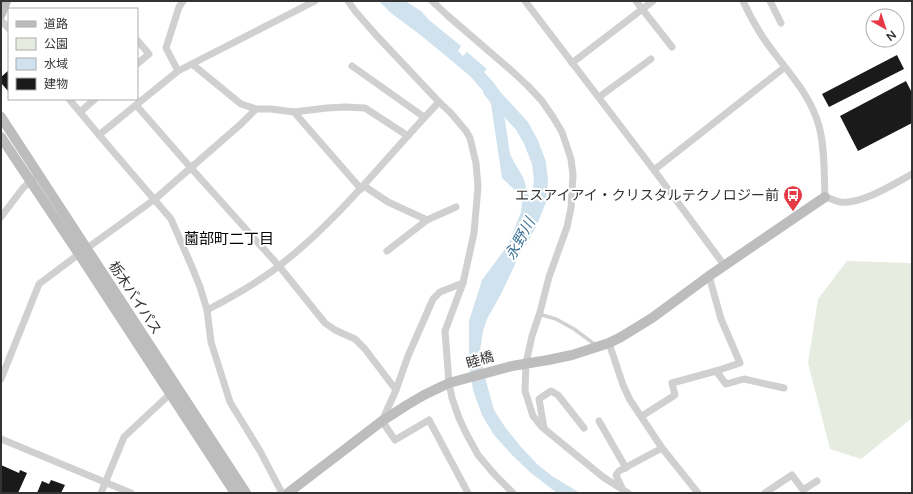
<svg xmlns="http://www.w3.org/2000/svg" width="913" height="494" viewBox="0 0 913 494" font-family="'Varela Round','Noto Sans JP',sans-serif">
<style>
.green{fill:#e6ecdf}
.water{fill:#cfe2ee}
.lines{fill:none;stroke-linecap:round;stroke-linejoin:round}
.river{stroke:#cfe2ee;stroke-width:14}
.building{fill:#1a1a1a}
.lane{stroke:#d0d0d0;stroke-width:3.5}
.street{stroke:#d0d0d0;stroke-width:7}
.secondary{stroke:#bdbdbd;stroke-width:10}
.labels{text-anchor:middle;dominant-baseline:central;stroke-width:4;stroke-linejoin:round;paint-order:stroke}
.poi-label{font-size:14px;fill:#333;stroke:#fff;text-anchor:end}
.street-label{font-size:14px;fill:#333;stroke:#fff}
.neighbourhood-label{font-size:15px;fill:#000;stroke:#fff}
.water-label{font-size:15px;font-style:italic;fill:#3f7597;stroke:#fff}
</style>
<rect width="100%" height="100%" fill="#fff"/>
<!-- green -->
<polygon class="green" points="847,261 912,263 912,418 861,459 830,449 808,363 818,299"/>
<!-- water -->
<polygon class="water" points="379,1 405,1 421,11 429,20 461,46 458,51 463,56 467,52 487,69 484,72 494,83 501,93 510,154 514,162 523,177 529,197 533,211 527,236 513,269 501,294 487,319 483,331 480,351 486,381 494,410 505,427 521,447 537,464 552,476 580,493 557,493 531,473 513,456 494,435 482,415 473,390 469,365 469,321 482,280 508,245 521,212 522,202 518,193 502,178 491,104 484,92 470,76 423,37 391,13"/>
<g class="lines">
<!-- river -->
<polyline class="river" points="490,91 522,126 531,142 539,163 541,181 539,201 530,223 521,240"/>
</g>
<!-- building -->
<g class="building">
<polygon points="897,55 904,69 829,107 822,94"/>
<polygon points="9,70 9,92 1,83 1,77"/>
<polygon points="906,81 912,93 912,123 858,151 840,116"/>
<polygon points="1,465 19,473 20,470 27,473 18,493 1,493"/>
<polygon points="51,480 65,485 61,493 37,493 42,481 49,484"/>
</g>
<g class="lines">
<!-- lane -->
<polyline class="lane" points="539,314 556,319 574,329 597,346"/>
<!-- street -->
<g class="street">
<polyline points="348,1 355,11 376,35 439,102 450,112 466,131 470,138 476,163 478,187 474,233 463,283 445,331 449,383 452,398 459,418 466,433 478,455 495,475 513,493"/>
<polyline points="432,1 447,15 513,72 528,86 542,101 553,117 562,132 571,159 573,175 571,208 567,227 549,277 540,312 532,336 526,363 525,391 533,416 542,427 603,477 628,493"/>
<polyline points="525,1 654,170 724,265"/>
<polyline points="636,1 672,47"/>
<path d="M743,1c6,13 13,26 21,38 19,28 46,53 55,87 6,22 5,48 6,71 5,1 10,4 15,5 21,3 54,-18 72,-28"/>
<polyline points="770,1 781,23"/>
<polyline points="1,20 9,29"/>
<polyline points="137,40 149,54 137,64"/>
<polyline points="572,63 653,1"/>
<polyline points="192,64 241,104 256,109 271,109 294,112 327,108 345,107 365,108 408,136"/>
<polyline points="352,66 424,117"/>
<polyline points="178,71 166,48 179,7 183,1"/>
<polyline points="599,97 651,59"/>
<polyline points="69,99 99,135 171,219 192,267 200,287 207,310 211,342 230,402 260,451 282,493"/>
<polyline points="136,105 178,71 315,1"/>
<polyline points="80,112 95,99"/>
<polyline points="294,112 361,189"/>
<polyline points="99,135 136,105 191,168 279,266 325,323 335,330 355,339 365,349 396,390"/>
<polyline points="654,170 785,67"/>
<polyline points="364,186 388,202 427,220 456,207"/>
<polyline points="1,217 23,188 33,179"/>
<polyline points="387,251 427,220"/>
<polyline points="709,276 721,319 740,363 716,371 726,384 744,379 784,388"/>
<polyline points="463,283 440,292 433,299 408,356 396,390 382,421 395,440 429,420 468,493"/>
<path d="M207,310c25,-13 50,-27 72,-44 61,-47 107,-109 160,-164"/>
<polyline points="609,343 623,385 630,400 662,448 698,493"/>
<polyline points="1,379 39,284 79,254 155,199 241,124 256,109"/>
<polyline points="642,416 675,395 672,383 716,371"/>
<polyline points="599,421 626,468"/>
<polyline points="544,428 539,399 551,391 558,395 584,428"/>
<polyline points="1,439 131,493"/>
<polyline points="622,488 616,475 619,471 662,448"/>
<polyline points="101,493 124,437 170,394"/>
<polyline points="765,493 792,475 803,490 817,481"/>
</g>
<!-- secondary -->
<g class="secondary">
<polyline points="1,14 6,1"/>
<polyline points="1,117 246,493"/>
<polyline points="1,137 79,254 235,493"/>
<polyline points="288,493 382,421 407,405 424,395 449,383 512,366 548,360 572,355 609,343 621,337 652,318 709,276 825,197"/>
</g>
</g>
<!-- icons -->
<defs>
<g id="bus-pin" transform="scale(1)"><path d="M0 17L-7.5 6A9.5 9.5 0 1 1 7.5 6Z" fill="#e63946" stroke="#fff"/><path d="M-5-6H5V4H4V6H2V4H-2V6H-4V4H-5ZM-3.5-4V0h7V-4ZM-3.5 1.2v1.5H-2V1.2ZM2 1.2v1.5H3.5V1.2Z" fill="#fff"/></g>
</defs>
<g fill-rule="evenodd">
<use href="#bus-pin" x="793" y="195"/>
</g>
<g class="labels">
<!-- poi labels -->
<g class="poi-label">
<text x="779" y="195">エスアイアイ・クリスタルテクノロジー前</text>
</g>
<!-- street labels -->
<g class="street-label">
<text transform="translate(135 298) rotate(57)">栃木バイパス</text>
<text transform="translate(480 360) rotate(-16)">睦橋</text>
</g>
<!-- neighbourhood labels -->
<g class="neighbourhood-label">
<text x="229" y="239">薗部町二丁目</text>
</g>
<!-- water labels -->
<g class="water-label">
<text transform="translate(520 239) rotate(-61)">永野川</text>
</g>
</g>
<!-- border -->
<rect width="913" height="494" fill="none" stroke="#333333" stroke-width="4"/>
<!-- legend -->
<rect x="8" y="8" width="130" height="92" fill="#ffffff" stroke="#adadad"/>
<rect x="16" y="21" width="20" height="6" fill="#bdbdbd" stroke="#adadad"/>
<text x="44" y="28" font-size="12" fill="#333333">道路</text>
<rect x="16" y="38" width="20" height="12" fill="#e6ecdf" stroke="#adadad"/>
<text x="44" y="48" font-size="12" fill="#333333">公園</text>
<rect x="16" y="58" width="20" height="12" fill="#cfe2ee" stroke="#adadad"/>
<text x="44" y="68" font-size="12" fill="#333333">水域</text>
<rect x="16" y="78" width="20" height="12" fill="#1a1a1a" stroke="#adadad"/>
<text x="44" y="88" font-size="12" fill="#333333">建物</text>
<!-- north arrow -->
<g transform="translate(885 28) rotate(141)"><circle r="19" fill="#ffffff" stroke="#adadad"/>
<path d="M0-3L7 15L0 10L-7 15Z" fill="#e63946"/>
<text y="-6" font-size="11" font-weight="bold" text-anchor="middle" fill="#333333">N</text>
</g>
</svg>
